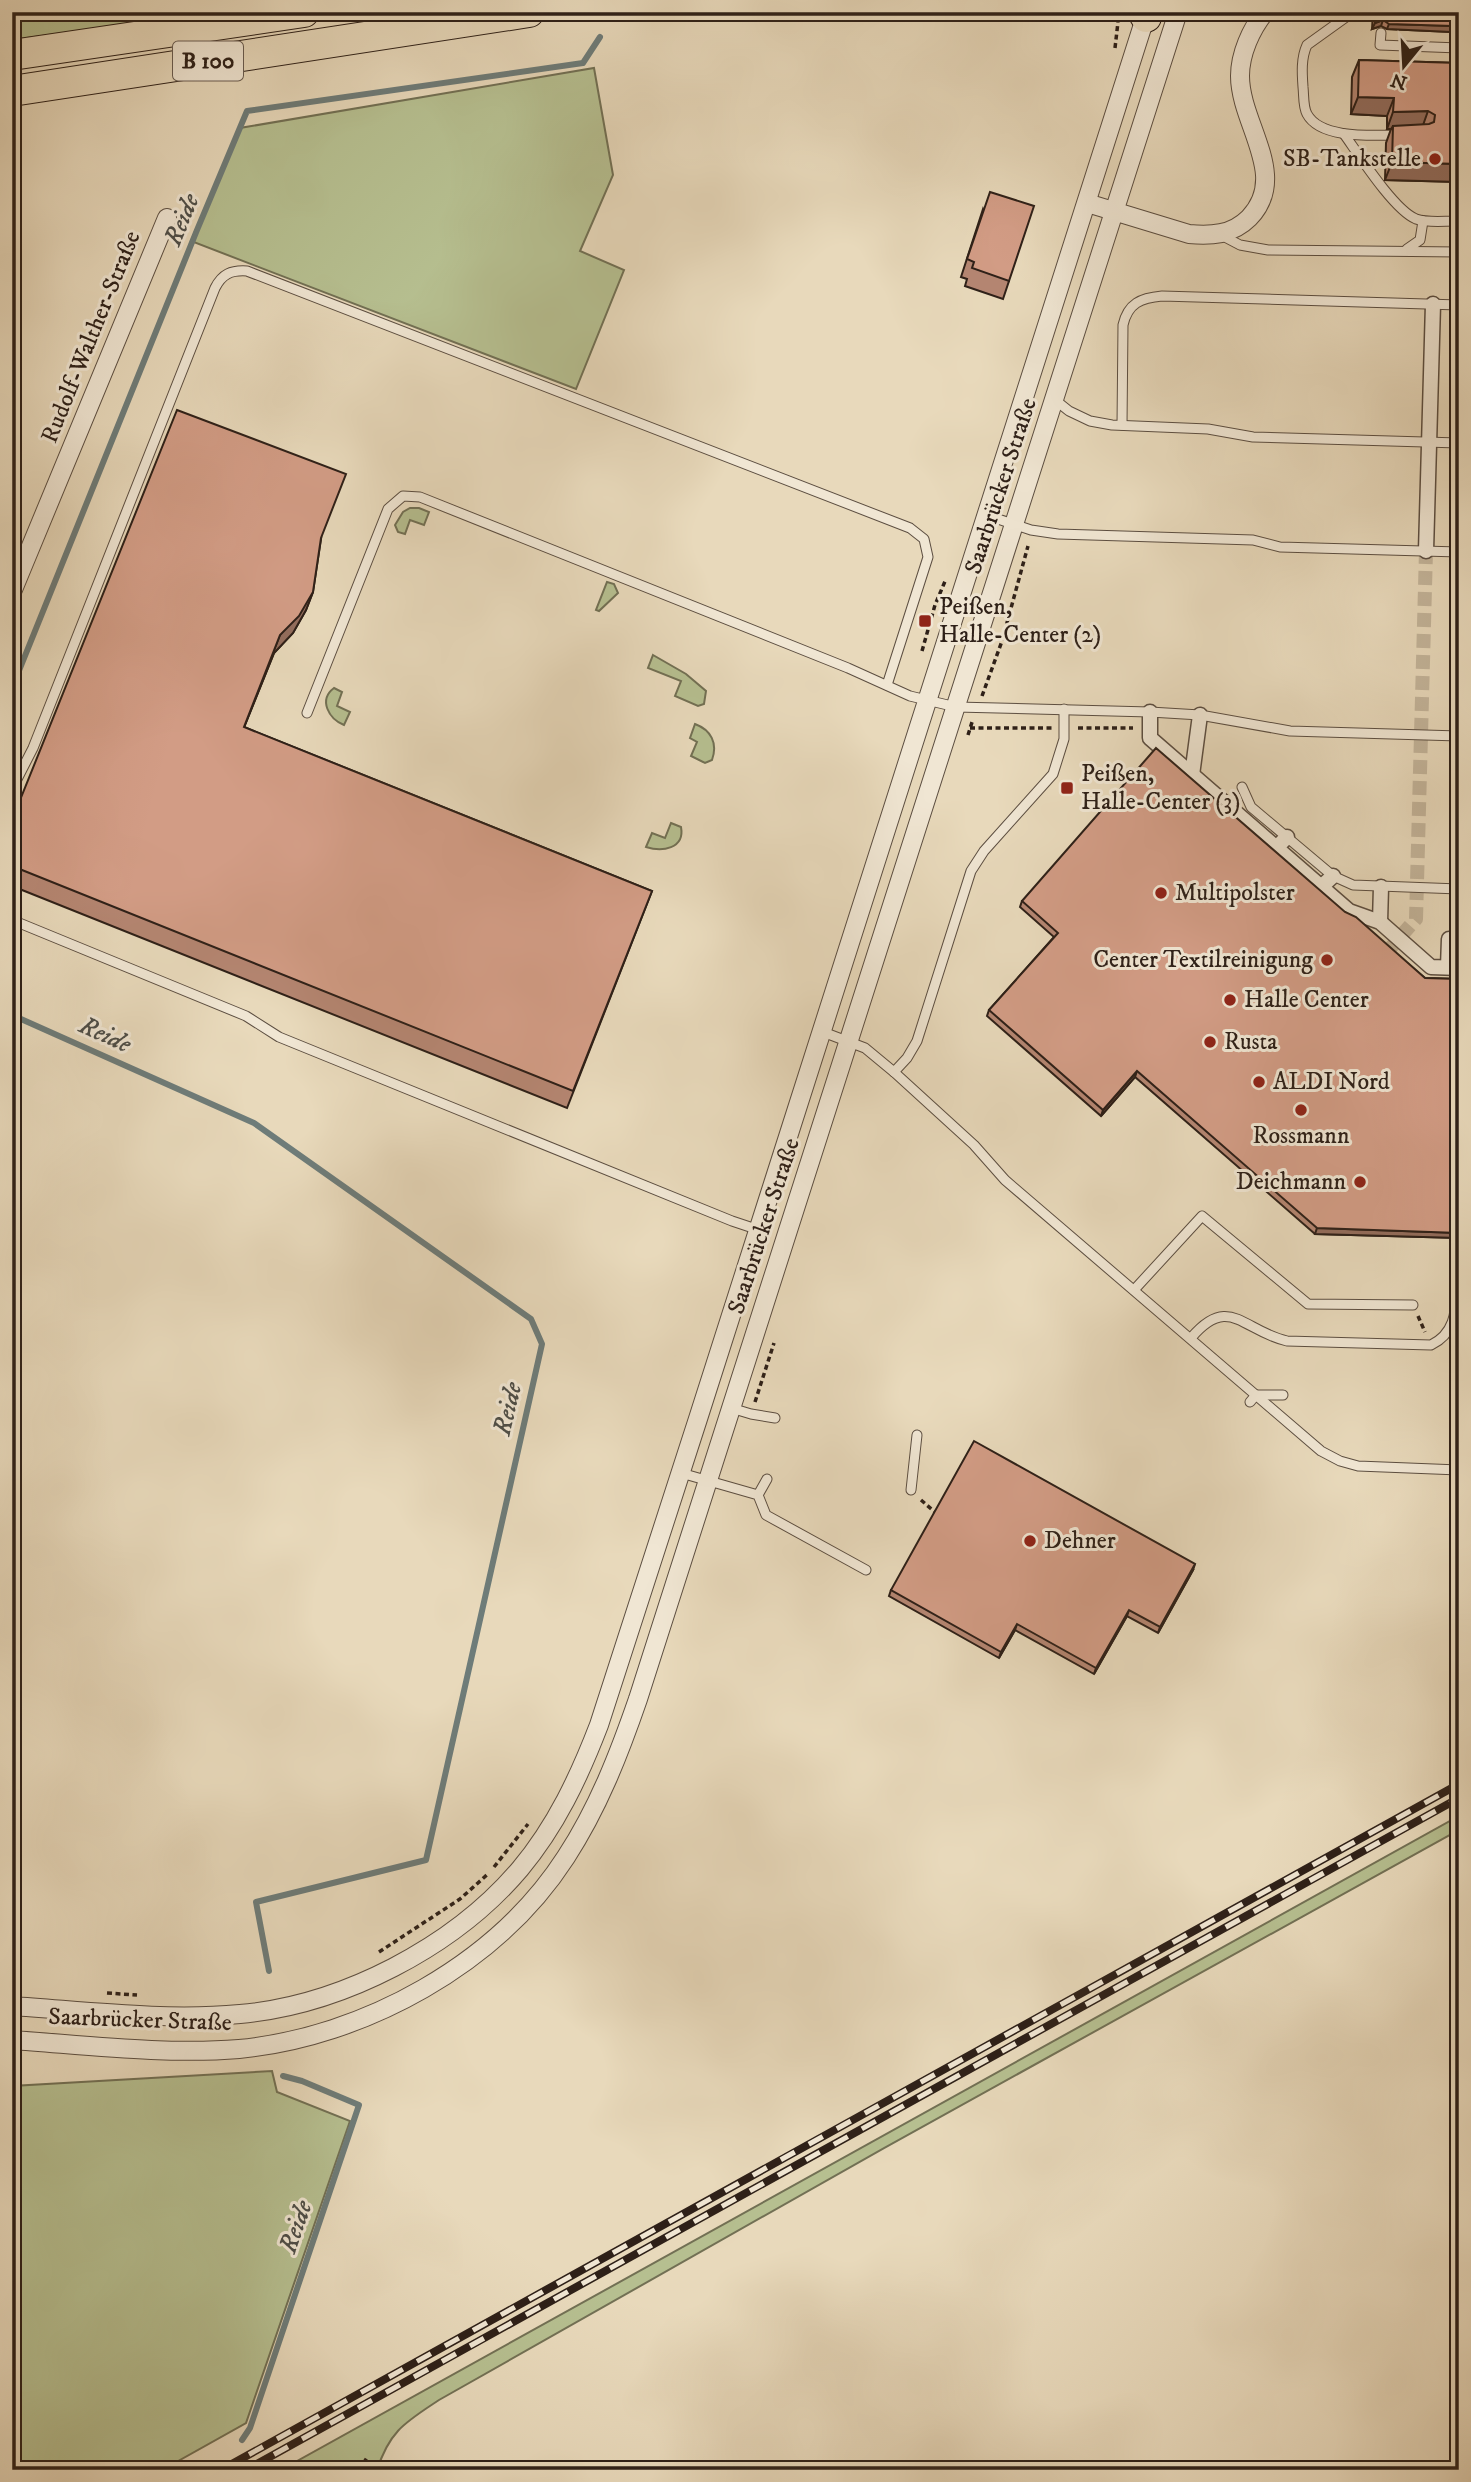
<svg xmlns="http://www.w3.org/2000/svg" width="1471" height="2482" viewBox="0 0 1471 2482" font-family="'IM FELL DW Pica',serif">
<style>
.green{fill:#b6bf90;stroke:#727054;stroke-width:2}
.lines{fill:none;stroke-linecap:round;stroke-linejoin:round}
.stream{stroke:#6e7c79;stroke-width:6}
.pedestrian-tunnel{stroke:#c3b49a;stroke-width:14;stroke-dasharray:14 7;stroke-linecap:butt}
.service-casing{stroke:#5c4e41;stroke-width:11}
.pedestrian-casing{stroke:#5c4e41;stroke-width:17}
.minor-casing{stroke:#5c4e41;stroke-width:20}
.primary-casing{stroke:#2e2018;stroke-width:32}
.path{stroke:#2e2018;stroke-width:3.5;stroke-dasharray:5 3.5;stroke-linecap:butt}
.service{stroke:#f0e6d3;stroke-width:9}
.pedestrian{stroke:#f0e6d3;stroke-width:14}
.minor{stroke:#f0e6d3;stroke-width:18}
.primary{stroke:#e8d9bb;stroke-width:30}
.rail-casing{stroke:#2e2018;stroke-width:8}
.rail{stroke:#f0e6d3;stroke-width:5;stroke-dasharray:16;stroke-linecap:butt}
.wall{fill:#b58672;stroke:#2e2018;stroke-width:2}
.shaded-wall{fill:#936d5d;stroke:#2e2018;stroke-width:2}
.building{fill:#d29c85;stroke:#2e2018;stroke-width:2}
.poi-dot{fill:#8f2418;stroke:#f0e6d3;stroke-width:2.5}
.labels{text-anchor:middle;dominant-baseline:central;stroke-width:6;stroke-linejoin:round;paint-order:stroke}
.shield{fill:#f0e6d3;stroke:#685b50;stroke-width:2}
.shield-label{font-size:23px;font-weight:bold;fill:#2e2018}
.poi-label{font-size:24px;fill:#2e2018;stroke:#f0e6d3;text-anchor:start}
.street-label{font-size:24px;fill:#2e2018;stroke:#f0e6d3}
.water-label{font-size:26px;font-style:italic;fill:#4e4e48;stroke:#f0e6d3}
</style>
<rect width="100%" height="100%" fill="#e8d9bb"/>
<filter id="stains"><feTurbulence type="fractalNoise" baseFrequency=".00286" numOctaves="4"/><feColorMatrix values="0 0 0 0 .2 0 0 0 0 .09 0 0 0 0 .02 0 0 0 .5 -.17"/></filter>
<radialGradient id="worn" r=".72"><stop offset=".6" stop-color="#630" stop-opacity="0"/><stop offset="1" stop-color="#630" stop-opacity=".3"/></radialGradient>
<!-- green -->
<g class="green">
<polygon points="12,12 218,12 12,40"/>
<polygon points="594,68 613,175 580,251 624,270 576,389 191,241 240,128"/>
<polygon points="410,508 419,508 429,512 424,525 410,520 405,534 398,532 395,525 403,512"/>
<polygon points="607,582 614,584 618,593 599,611 596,610"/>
<polygon points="653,655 686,674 706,691 704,704 698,706 675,696 681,681 648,668"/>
<path d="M334,688l8,4 -5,14 13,6 -6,13c-15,-6 -26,-25 -10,-37z"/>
<path d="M695,724c16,6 23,19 17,36l-7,3 -14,-7 6,-14 -7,-4z"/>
<path d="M671,823l10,4c4,22 -19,25 -35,20l6,-14 13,5z"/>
<path d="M1459,1816v14l-575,318 -445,252c-33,22 -49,30 -62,70h-96z"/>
<polygon points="272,2071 277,2092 350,2121 246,2423 162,2470 12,2470 12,2086"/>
</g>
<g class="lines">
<!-- stream -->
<g class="stream">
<polyline points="12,688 197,230 247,111 583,63 600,37"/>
<polyline points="12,1015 254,1123 531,1319 542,1344 426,1860 256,1902 269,1971"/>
<polyline points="242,2440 250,2428 359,2105 302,2081 283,2076"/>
</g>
<!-- pedestrian-tunnel -->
<polyline class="pedestrian-tunnel" points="1387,952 1416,919 1426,551"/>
<!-- service casing -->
<g class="service-casing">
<g id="service">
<path d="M1353,12l-46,33c-6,13 -5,28 -4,42 1,9 0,20 4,27 14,26 68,21 93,21"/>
<polyline points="1381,33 1380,45 1459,48"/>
<path d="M1344,134c15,21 50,76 72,85 12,4 27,2 39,2l4,-5"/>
<polyline points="1455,221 1459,240"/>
<polyline points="1221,235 1240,245 1268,250 1459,252"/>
<polyline points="1407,249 1420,240 1423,221"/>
<polyline points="1054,399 1069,411 1090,421 1112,425 1208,429 1253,437 1459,443"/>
<path d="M1122,425l1,-100c5,-22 18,-27 39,-29l297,9"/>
<polyline points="986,515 1031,530 1058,534 1253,540 1280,547 1459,552"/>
<polyline points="307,713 388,509 403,496 420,497 848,668 910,696 956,707 1150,712 1200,715 1290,731 1459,736"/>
<polyline points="1242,787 1251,807 1333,876 1353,885 1459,889"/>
<path d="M12,789l21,-41 182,-460c7,-14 16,-18 32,-17l663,257 14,11 4,18 -41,128"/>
<polyline points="12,920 246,1016 279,1037 732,1221 759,1230"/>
<polyline points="823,1032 865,1048 894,1072 907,1058 917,1041 971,871 984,851 1053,774 1064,739 1064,709"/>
<polyline points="894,1072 974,1145 1005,1180 1321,1451 1340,1461 1358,1466 1459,1470"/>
<polyline points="1134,1290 1202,1216 1308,1304 1413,1305"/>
<path d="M1191,1338c38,-45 52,-7 96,3l144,4c23,-11 25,-32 26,-55"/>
<polyline points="1250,1402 1256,1395 1283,1395"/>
<polyline points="731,1408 751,1414 775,1418"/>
<polyline points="681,1473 758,1495 766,1515 866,1570"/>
<polyline points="911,1490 917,1435"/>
<polyline points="758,1495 767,1479"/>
</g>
</g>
<!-- pedestrian casing -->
<g class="pedestrian-casing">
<g id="pedestrian">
<polyline points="1426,551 1433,304"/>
<polyline points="1150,712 1150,738 1349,911 1380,922 1431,967 1459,968"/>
<polyline points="1192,775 1200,715"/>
<polyline points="1276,848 1287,837"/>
<polyline points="1321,887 1333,876"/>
<polyline points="1380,922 1381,887"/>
<polyline points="1448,967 1449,939"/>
</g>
</g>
<!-- minor casing -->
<g class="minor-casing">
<g id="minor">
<path d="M1087,203l102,31c22,2 43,1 60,-16 41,-42 -9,-94 -9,-142 0,-22 11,-47 25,-64"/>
<polyline points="12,592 167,218"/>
<path d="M12,2006c75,5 153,15 228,8 102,-9 214,-67 280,-145 36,-43 59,-92 79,-144 185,-570 366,-1141 548,-1713"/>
<path d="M12,2040c73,5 155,15 227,9 125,-12 258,-85 327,-192 32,-49 53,-103 72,-158l540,-1687"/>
</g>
</g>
<!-- primary casing -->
<g class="primary-casing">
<g id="primary">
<polyline points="1143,12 1146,17"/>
<polyline points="12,55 304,12"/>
<polyline points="12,91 529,12"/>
</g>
</g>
<!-- path -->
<g class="path">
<polyline points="1115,48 1118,22"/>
<polyline points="922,651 935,605 946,579"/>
<polyline points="982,696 1002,641 1028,546"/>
<polyline points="970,728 1052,728"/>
<polyline points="1078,728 1133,728"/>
<polyline points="968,735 973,719"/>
<polyline points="1418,1316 1425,1332"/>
<polyline points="755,1402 774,1343"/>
<polyline points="921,1500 936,1513"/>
<polyline points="494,1867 528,1824"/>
<polyline points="379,1952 460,1899 489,1873"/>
<polyline points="107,1993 137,1995"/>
<polyline points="359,2470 368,2456"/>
</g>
<!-- service -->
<use href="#service" class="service"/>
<!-- pedestrian -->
<use href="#pedestrian" class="pedestrian"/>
<!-- minor -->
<use href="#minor" class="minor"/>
<!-- primary -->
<use href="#primary" class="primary"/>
<!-- rail casing -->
<g class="rail-casing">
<g id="rail">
<polyline points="221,2470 1459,1784"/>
<polyline points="246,2470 1459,1798"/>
</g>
</g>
<!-- rail -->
<use href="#rail" class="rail"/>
</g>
<!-- wall -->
<g class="wall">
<polygon points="1373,12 1454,12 1453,26 1451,32 1387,29 1381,26 1372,29"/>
<polygon points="1359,60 1459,63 1459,182 1385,180 1386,143 1391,129 1387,129 1387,116 1351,114 1352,77"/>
<polygon points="983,209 1009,281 1003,299 965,286 967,279 961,277"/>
<polygon points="321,539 313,592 306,610 293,633 274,653 244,727 652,891 567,1108 12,886 12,820"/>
<polygon points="1022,901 1345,912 1425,978 1459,979 1459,1238 1315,1234 1135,1077 1101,1116 987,1016 989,1010 1054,937 1020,907"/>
<polygon points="1193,1570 1158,1633 1127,1616 1094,1674 1015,1630 999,1658 889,1596 891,1590"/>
</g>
<!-- shaded-wall -->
<g class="shaded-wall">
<polygon points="1383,20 1381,26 1372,29 1375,23"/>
<polygon points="1389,24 1453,26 1451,32 1387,29"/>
<polygon points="1358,97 1394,98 1387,116 1351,114"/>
<polygon points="1428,111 1422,128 1393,126 1391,129 1387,129 1393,112"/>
<polygon points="1392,162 1459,164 1459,182 1385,180"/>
<polygon points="313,592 306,610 293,633 274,653 237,745 280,635"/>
<polygon points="1137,1071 1135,1077 1101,1116 1103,1110"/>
<polygon points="1317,1228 1459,1233 1459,1238 1315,1234"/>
<polygon points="1195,1564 1193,1570 1158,1633 1160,1627"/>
<polygon points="1129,1610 1127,1616 1094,1674 1096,1668"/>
<polygon points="1017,1624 1015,1630 999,1658 1001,1652"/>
</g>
<!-- building -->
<g class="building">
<polygon points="1375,12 1454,12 1453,26 1389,24 1383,20 1375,23"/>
<polygon points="1359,60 1459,63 1459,164 1392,162 1393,126 1429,124 1434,122 1435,115 1428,111 1393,112 1394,98 1358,97"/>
<polygon points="990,192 1034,206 1009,281 972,268 974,262 967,259"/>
<polygon points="177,410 346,474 321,538 313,592 299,616 280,635 244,727 652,891 573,1091 12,866 12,820"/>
<polygon points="1156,748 1345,912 1356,917 1425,978 1459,979 1459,1233 1317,1228 1137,1071 1103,1110 989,1010 1058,933 1022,901"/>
<polygon points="974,1441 1195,1564 1160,1627 1129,1610 1096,1668 1017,1624 1001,1652 891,1590"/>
</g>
<!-- markers -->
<g class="poi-dot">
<circle cx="1435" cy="159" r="7"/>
<rect x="918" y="614" width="14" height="14" rx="3.5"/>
<rect x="1060" y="781" width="14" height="14" rx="3.5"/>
<circle cx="1161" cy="893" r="7"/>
<circle cx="1327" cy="960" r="7"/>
<circle cx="1230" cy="1000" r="7"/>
<circle cx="1210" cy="1042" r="7"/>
<circle cx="1259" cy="1082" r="7"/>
<circle cx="1301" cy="1110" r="7"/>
<circle cx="1360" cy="1182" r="7"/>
<circle cx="1030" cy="1541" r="7"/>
</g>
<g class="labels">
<!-- shield labels -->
<rect class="shield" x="173" y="41.5" width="70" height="39" rx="5"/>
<g class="shield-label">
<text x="208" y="61">B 100</text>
</g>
<!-- poi labels -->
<g class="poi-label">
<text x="1421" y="159" text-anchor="end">SB-Tankstelle</text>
<text x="939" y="607">Peißen,<tspan x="939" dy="28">Halle-Center (2)</tspan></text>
<text x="1081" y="774">Peißen,<tspan x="1081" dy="28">Halle-Center (3)</tspan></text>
<text x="1175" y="893">Multipolster</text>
<text x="1313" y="960" text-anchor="end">Center Textilreinigung</text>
<text x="1244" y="1000">Halle Center</text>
<text x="1224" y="1042">Rusta</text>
<text x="1273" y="1082">ALDI Nord</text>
<text x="1301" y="1136" text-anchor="middle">Rossmann</text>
<text x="1346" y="1182" text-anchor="end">Deichmann</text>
<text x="1044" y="1541">Dehner</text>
</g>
<!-- street labels -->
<g class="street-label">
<text transform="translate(91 337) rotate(-68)">Rudolf-Walther-Straße</text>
<text transform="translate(1001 486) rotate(-72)">Saarbrücker Straße</text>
<text transform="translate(764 1226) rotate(-72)">Saarbrücker Straße</text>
<text transform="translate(140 2020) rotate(2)">Saarbrücker Straße</text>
</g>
<!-- water labels -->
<g class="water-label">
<text transform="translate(182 220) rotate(-68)">Reide</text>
<text transform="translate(105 1035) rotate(24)">Reide</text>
<text transform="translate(508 1409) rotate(-77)">Reide</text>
<text transform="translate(296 2227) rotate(-71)">Reide</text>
</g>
</g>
<!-- margin -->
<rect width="1471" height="2482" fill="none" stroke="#e8d9bb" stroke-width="42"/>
<rect x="14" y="14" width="1443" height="2454" fill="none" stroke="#2e2018" stroke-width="3.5"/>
<rect x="21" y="21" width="1429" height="2440" fill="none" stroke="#2e2018" stroke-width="2"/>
<!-- north arrow -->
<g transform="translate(1404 66) rotate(198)" stroke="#f0e6d3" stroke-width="5" paint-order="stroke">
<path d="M0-5L12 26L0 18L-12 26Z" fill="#2e2018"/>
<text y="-10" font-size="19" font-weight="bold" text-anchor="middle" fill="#2e2018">N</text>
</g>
<rect width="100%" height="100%" filter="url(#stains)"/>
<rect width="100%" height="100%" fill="url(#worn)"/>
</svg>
